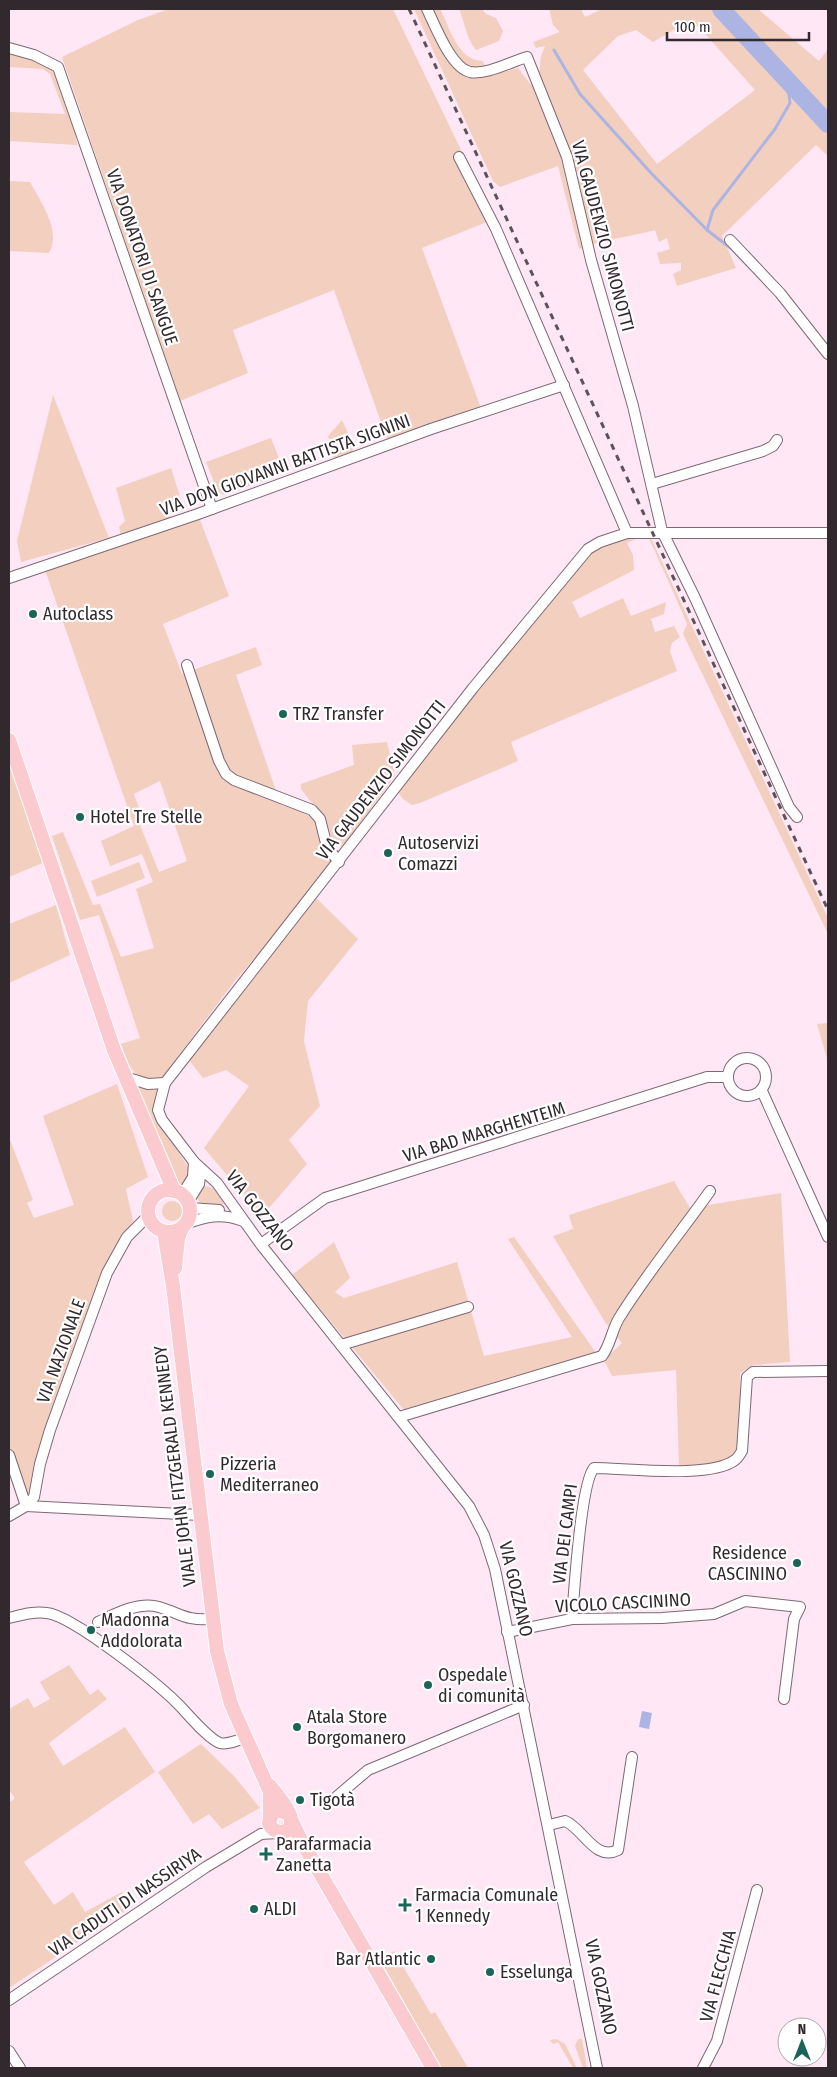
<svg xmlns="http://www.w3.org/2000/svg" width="837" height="2077" viewBox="0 0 837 2077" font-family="'Fira Sans Condensed',sans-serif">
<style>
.green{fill:#f3cfbf;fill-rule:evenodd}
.water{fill:#acb4e3}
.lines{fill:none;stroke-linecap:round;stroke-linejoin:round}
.stream{stroke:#acb4e3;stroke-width:3}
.river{stroke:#acb4e3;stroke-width:18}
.minor-casing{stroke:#7d6874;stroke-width:12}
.major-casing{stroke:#fff;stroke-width:16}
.minor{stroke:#fff;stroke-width:10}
.major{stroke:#fbcace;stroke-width:14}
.rail{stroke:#5d5259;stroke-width:3;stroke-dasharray:6 6;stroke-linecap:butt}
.poi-dot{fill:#1b6459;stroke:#fff;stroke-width:2}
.labels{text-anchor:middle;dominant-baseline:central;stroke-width:4.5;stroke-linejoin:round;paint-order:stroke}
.street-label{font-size:18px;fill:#31292e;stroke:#fff}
.poi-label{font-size:18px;fill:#31292e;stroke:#fff;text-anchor:start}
</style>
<rect width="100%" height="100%" fill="#ffe7f5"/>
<!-- green -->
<g class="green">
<polygon points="169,9 393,9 463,154 453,156 487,222 422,248 481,408 387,439 334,290 233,330 248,373 180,401 62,57 138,20"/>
<path d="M414,9h10l23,47 25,20 19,-1 27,-7 13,17 7,-1 3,-28 4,-10 -9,2 -3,-6 27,-10 -7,-7 -4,-16h32l4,8 17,-8h112l114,108v39l-12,-11 -94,91 14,32 -59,18 -4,-12 8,-4v-7l-21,1 -3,-11 13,-4 -3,-11 -8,4 -4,-12c-25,7 -52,9 -76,19l-21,-83 -58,21 -7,-6zM684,24l15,3 56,63 -98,74 -74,-94 35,-34 18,-6 17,12z"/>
<path d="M433,9h7c10,19 18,52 43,52l2,7 -14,2 -18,-15z"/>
<path d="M459,9h23l4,5 10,4 7,13 -4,10 -23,9c-10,-12 -11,-27 -17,-41z"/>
<polygon points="717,9 758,9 819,61 828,49 828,115"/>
<polygon points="9,52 37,60 53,71 72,114 77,145 9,141 9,112 65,114 50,74 43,69 9,67"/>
<path d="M9,181l21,1c11,20 32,50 19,71l-40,-2z"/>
<polygon points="53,395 109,538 21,562 17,541"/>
<polygon points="342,420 354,446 352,452 334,458 328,436"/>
<polygon points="271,438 285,473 224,495 218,492 206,462"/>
<polygon points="171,468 181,500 166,505 171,518 121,536 119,527 125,521 116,488"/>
<path d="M199,517l30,79 -66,28 19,50 74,-27 6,18 -26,10 45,130c55,15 25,27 53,59l-100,118 -73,97c-26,7 -33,-15 -40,-35l19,-6 -41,-123 -19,5 -28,-84 11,-4 30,73 7,-1 21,53 33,-9 -18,-59 17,-7 -11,-28 -32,12 -9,-25 33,-15 -89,-256zM160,781l27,80 -28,11 -19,-47 4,-3 -10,-28z"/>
<polygon points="612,536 639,537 627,543 633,555 634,570 572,602 580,618 623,598 631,616 666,602 664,614 651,619 655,632 674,626 680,637 672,643 670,651 677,671 511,742 518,761 420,803 412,805 403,799 395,788 578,558"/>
<polygon points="648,536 650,536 828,918 828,934 683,634 687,624 683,614"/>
<polygon points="387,742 395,776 346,842 340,847 333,843 327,823 301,789 301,784 354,765 352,745"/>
<polygon points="9,753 45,862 9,877"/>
<polygon points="139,862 145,878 97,897 91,881"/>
<polygon points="313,895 358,939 308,1001 304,1041 320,1106 289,1140 307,1164 262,1216 204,1148 249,1086 226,1070 203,1078 186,1056"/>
<polygon points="56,905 70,955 9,983 9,924"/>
<polygon points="828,1023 828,1062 817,1024"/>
<polygon points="117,1084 148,1177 126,1189 133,1221 115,1251 32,1496 26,1503 9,1451 9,1137 33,1200 27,1203 34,1218 74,1205 43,1116"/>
<polygon points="132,1085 158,1089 157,1119 190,1170 190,1173 183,1185 179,1185"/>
<path d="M674,1181l16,27 91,-15 9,169 -36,3 -14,8v68l-4,13c-18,11 -37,12 -57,14l-3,-98 -64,6 -8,-16 18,-17 -17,-21 -52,-86 20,-7 -4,-14z"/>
<polygon points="204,1186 213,1188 224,1203 222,1205 201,1204 198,1200 199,1191"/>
<circle cx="172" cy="1211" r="10"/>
<polygon points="514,1237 597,1354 404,1410 292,1275 334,1242 350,1278 335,1292 344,1298 457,1262 484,1356 572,1337 508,1239"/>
<polygon points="69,1665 90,1695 98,1689 107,1699 49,1743 63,1766 125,1727 155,1772 24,1862 54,1905 73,1892 85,1912 122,1892 132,1906 9,1988 9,1803 15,1798 9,1790 9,1709 28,1698 34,1708 50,1699 40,1682"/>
<polygon points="201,1744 234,1776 260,1808 222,1829 209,1814 193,1824 158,1772"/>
<polygon points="394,1951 431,2014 435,2012 468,2068 441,2068 380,1959"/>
<polygon points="556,2039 565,2044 577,2068 573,2068 558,2042 553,2044 550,2040"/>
<polygon points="578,2039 582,2039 587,2068 583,2068 575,2046"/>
</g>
<!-- water -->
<polygon class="water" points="642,1711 652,1713 649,1729 639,1727"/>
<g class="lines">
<!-- stream -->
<g class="stream">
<polyline points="554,50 580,94 651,173 707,230 733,250 750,268"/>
<polyline points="707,230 713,210 775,129 790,103 787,80"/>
</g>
<!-- river -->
<polyline class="river" points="721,9 828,124"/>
<!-- minor casing -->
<g class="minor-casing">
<g id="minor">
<path d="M427,9c8,16 24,59 43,63 17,3 40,-10 57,-15l40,100 24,103 42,146 29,125 33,67 94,209 8,10"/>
<polyline points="9,48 34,55 58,67 212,509"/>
<polyline points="459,157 496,229 627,533"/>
<polyline points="730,240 780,293 828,354"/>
<polyline points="652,484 763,451 773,446 777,440"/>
<polyline points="9,578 198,514 431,429 564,385"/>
<polyline points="187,665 219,761 226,774 234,780 312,810 320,819 327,847 339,862"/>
<circle cx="747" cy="1077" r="19"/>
<polyline points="125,1077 148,1084 165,1083"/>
<polyline points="762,1091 828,1237"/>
<polyline points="182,1195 193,1177 194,1162"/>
<polyline points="188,1202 199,1184 201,1169"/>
<polyline points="190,1208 219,1210"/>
<path d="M186,1224c20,-8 36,-11 57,-3"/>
<polyline points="261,1244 325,1198 707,1077 728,1077"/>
<polyline points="341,1345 468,1307"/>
<path d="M399,1417l203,-61c9,-11 10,-29 19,-41 27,-43 60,-83 89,-124"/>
<polyline points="9,1455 26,1506 200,1515"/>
<polyline points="9,1516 26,1506 34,1497 40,1464 50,1430 107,1273 127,1237 148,1216"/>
<path d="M9,1618c12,-3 25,-7 38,-5 26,3 110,70 131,91 10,10 30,35 42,39 8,2 18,-3 26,-6"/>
<path d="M572,1619c2,-26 9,-137 22,-151 31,0 117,11 141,-8 3,-2 5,-6 7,-9l5,-74 6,-5 75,-1"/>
<path d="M98,1622c17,-8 41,-21 61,-15 23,7 27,14 53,12"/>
<polyline points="507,1632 572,1619 662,1618 714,1614 745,1601 800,1607 794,1619 784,1699"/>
<polyline points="326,1803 335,1798 368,1770 524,1705"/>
<path d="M549,1825l16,-4c18,7 30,41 53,29l14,-93"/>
<polyline points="9,2000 206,1867 261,1834 277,1833"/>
<polyline points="9,2051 20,2068"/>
<polyline points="597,2068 495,1569 484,1535 469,1506 262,1246 217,1183 194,1162 162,1120 158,1110 165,1083 473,688 588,549 600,542 627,533 828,533"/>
<polyline points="703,2068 717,2041 757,1890"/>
</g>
</g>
<!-- major casing -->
<g class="major-casing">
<g id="major">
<polyline points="9,740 114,1050 174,1191"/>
<circle cx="169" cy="1211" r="21"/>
<polyline points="164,1232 173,1286 217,1651 231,1704 270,1792 270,1817"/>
<polyline points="175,1268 178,1238 182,1228"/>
<path d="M270,1786c7,9 19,22 21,33 3,16 -18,17 -22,4l3,-9 7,-4 10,4"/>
<polyline points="291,1820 302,1842 433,2068"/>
</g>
</g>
<!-- minor -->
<use href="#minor" class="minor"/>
<!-- major -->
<use href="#major" class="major"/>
<!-- rail -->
<polyline class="rail" points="409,9 828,910"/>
</g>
<!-- markers -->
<g class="poi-dot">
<circle cx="33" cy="614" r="5"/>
<circle cx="283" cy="714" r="5"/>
<circle cx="80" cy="817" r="5"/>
<circle cx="388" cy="853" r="5"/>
<circle cx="210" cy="1474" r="5"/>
<circle cx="797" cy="1563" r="5"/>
<circle cx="91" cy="1630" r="5"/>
<circle cx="428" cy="1685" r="5"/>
<circle cx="297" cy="1727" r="5"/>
<circle cx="300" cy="1800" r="5"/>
<path d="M263.5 1846.5h5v5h5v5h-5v5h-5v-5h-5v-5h5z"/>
<path d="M402.5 1897.5h5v5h5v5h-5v5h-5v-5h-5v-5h5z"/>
<circle cx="254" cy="1909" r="5"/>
<circle cx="431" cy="1959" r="5"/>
<circle cx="490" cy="1972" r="5"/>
</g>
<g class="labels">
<!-- street labels -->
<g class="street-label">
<text transform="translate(603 236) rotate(75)">VIA GAUDENZIO SIMONOTTI</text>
<text transform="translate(142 257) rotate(71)">VIA DONATORI DI SANGUE</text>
<text transform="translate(285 465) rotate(-20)">VIA DON GIOVANNI BATTISTA SIGNINI</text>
<text transform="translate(381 780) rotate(-52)">VIA GAUDENZIO SIMONOTTI</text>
<text transform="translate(484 1132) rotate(-17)">VIA BAD MARGHENTEIM</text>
<text transform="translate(260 1211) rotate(52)">VIA GOZZANO</text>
<text transform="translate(61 1351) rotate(-70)">VIA NAZIONALE</text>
<text transform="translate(175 1466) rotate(-97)">VIALE JOHN FITZGERALD KENNEDY</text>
<text transform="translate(565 1534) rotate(-83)">VIA DEI CAMPI</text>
<text transform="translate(516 1589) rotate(77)">VIA GOZZANO</text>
<text transform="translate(623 1603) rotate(-3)">VICOLO CASCININO</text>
<text transform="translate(125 1902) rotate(-34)">VIA CADUTI DI NASSIRIYA</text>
<text transform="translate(718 1976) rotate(-75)">VIA FLECCHIA</text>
<text transform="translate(601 1987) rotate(78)">VIA GOZZANO</text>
</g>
<!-- poi labels -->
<g class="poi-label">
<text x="43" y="614">Autoclass</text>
<text x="293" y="714">TRZ Transfer</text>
<text x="90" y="817">Hotel Tre Stelle</text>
<text x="398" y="843">Autoservizi<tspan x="398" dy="21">Comazzi</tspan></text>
<text x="220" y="1464">Pizzeria<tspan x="220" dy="21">Mediterraneo</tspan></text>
<text x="787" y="1553" text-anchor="end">Residence<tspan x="787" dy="21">CASCININO</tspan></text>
<text x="101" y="1620">Madonna<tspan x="101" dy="21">Addolorata</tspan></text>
<text x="438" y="1675">Ospedale<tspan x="438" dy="21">di comunità</tspan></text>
<text x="307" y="1717">Atala Store<tspan x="307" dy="21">Borgomanero</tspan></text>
<text x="310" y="1800">Tigotà</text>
<text x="276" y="1844">Parafarmacia<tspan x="276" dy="21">Zanetta</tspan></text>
<text x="415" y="1895">Farmacia Comunale<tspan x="415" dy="21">1 Kennedy</tspan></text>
<text x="264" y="1909">ALDI</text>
<text x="421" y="1959" text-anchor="end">Bar Atlantic</text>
<text x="500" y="1972">Esselunga</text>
</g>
</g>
<!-- border -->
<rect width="837" height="2077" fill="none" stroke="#31292e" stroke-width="20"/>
<!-- north arrow -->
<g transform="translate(802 2042)"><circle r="24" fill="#ffffff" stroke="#ada9ab"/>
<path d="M0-4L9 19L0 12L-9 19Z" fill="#1b6459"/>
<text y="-8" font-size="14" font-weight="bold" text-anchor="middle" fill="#31292e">N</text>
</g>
<!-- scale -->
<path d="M667 32v8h142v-8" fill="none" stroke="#31292e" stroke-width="2.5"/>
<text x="674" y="32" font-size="15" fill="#31292e" stroke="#ffffff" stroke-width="4" paint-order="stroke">100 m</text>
</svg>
